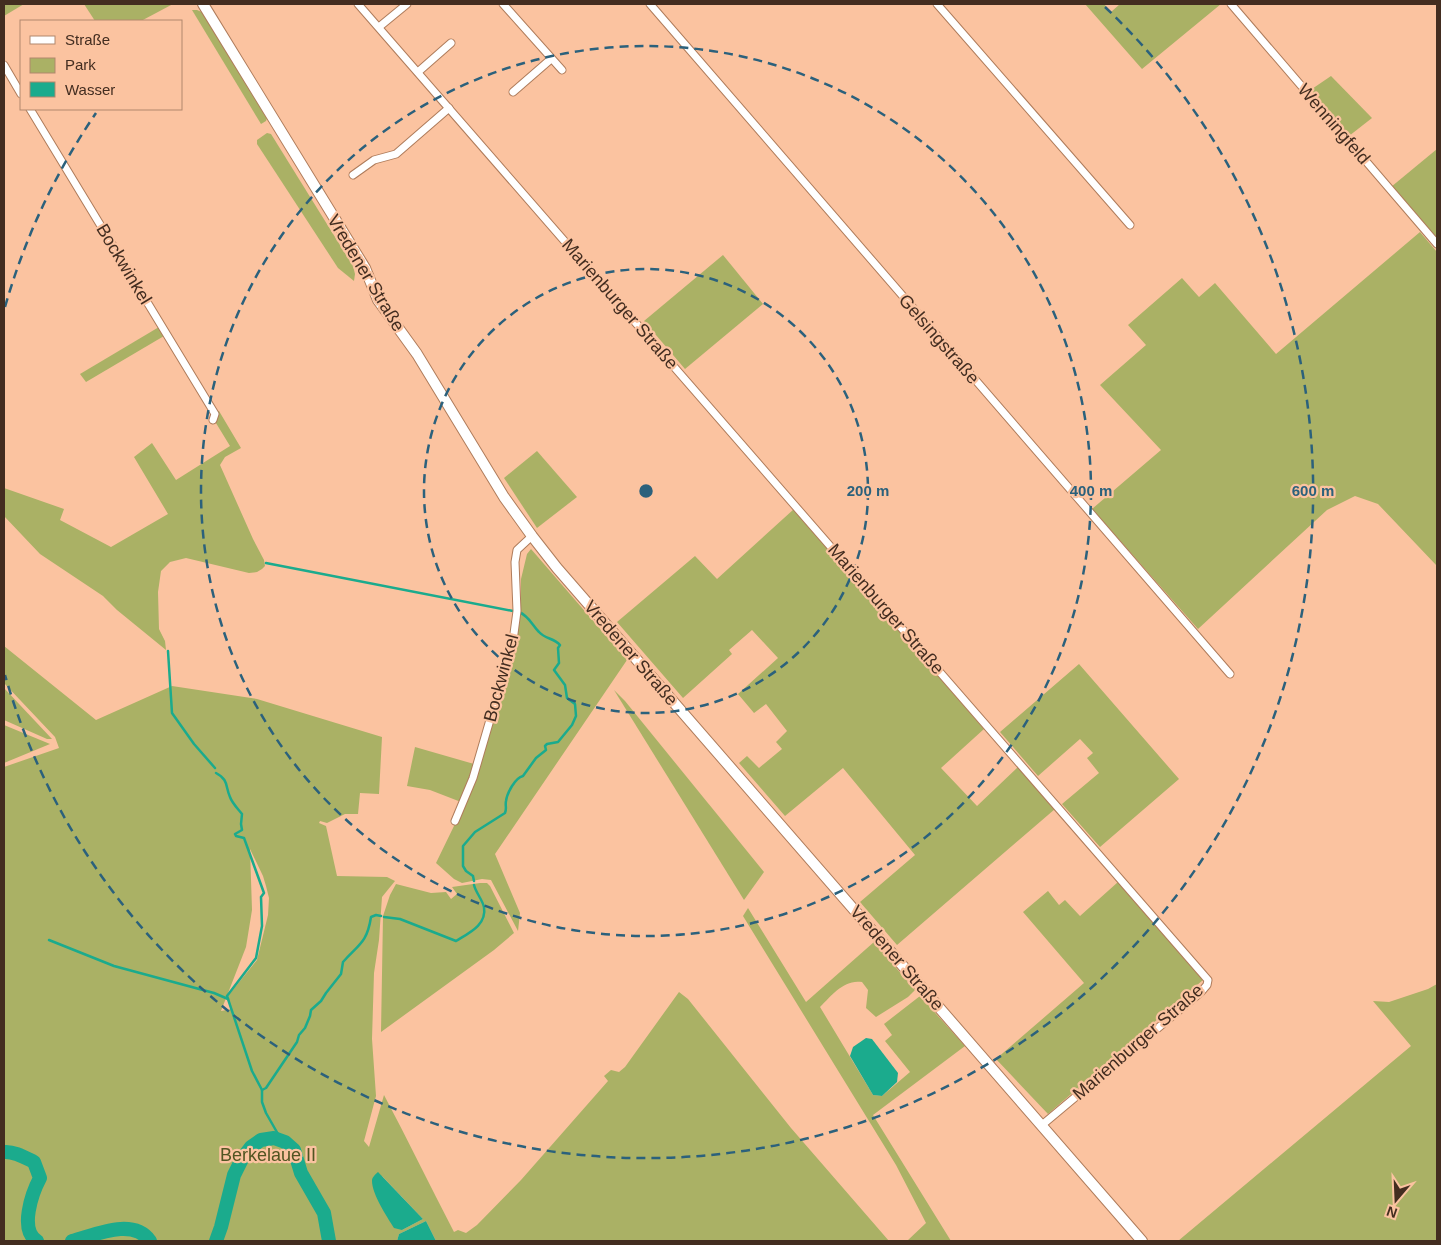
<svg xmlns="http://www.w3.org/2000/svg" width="1441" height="1245" viewBox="0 0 1441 1245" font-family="Helvetica,sans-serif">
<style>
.green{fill:#aab165;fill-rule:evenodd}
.water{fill:#1bab8d}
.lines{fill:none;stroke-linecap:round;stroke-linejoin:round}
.stream{stroke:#1bab8d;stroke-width:2.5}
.river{stroke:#1bab8d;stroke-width:14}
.street-casing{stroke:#af7c5b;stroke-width:9}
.secondary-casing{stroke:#af7c5b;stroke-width:12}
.street{stroke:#fff;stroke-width:7}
.secondary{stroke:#fff;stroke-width:10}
.ring{fill:none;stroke:#2b617c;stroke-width:2.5;stroke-dasharray:9 6}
.labels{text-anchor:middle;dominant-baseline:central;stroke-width:4.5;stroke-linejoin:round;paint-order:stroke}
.street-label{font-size:18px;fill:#432d20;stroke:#fbc3a0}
.park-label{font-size:18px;fill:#515522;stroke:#fbc3a0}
.centre{fill:#2b617c;stroke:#fbc3a0;stroke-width:2.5}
.ring-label{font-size:15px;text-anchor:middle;font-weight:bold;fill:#2b617c;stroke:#fbc3a0;stroke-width:4.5;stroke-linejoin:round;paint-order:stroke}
</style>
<rect width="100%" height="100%" fill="#fbc3a0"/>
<!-- green -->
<g class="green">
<polygon points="4,4 24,4 4,16"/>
<polygon points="84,4 173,4 141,21 95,21"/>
<polygon points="1085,4 1104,4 1111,12 1120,4 1221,4 1142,69"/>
<polygon points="192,10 197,10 204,13 267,118 266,121 261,124"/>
<polygon points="1331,76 1372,118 1349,136 1309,91"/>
<polygon points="267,133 271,134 353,266 355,274 354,281 338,268 257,144 257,140"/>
<polygon points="1437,149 1437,240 1391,187"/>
<polygon points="1420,232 1437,252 1437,566 1378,504 1355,496 1327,510 1198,629 1092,509 1161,450 1100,385 1146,345 1128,325 1182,278 1199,297 1215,283 1276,354"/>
<polygon points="723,255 763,304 685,369 644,321"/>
<polygon points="159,327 164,336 86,382 80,374"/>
<polygon points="208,410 219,411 241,448 225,457 220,465 253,539 264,560 265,566 262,569 257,572 249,573 186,558 170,562 161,571 158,592 159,629 165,641 166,650 117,610 103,596 40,554 4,516 4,488 64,509 60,520 111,547 168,514 134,457 152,443 176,480 230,446"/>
<polygon points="537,451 577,497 537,528 504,478"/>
<polygon points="794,509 984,729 941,768 977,806 1018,767 1055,809 897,945 860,902 915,855 843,768 785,816 739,763 747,756 759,768 782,749 776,742 787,731 766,704 754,713 738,694 778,658 752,630 729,650 732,654 683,698 617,622 695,556 717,579"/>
<polygon points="531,549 627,660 495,854 520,913 518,931 491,880 482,879 462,883 454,879 436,863 470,793 511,664 521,605 521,579 527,554"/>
<path d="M4,646l92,74 76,-34 85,13 125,38 -3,57 -19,-1 -2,21h-13l-18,9 -7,-2 -1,2 7,3 11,50 50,1 8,4 -13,16 -3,43 -5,33 -2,66 4,57 -12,45 5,6 15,-52c24,45 46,91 70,137l4,-2 8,3 11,-8 44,-45 87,-99 -4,-5 7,-6 8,2 6,-5 54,-75 9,7 103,129 98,113h-453l-10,-20 -27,13 -2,7h-393v-474l55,-19 -4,-11 -51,-54zM250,849l13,27 3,10 3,12 -1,17 -11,45 -29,36v3l4,10 -11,2 25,-64 6,-37zM382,1176l41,43 -21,11z"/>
<polygon points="1079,664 1179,779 1100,847 1062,804 1099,773 1087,758 1093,753 1080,739 1038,776 1000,732"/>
<polygon points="4,688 52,739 47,739 4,720"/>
<polygon points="614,690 625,701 764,872 744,900"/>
<polygon points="4,725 50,744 4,763"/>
<polygon points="415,747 474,764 461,802 430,790 407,786"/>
<polygon points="1118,882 1203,980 1048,1114 996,1059 1084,983 1023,912 1048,891 1059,905 1065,900 1080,916"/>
<polygon points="480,883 487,883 490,886 514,933 494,950 381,1032 383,916 390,895 396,884 431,893 446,892 451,899 457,894 452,887"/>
<path d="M748,908l58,94 68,-60 41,48 -7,7 -32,20 -10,-9 2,-18 -6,-8c-18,-3 -30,13 -42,25l53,88 9,1 28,-24 -25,-31 7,-6 -8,-11 36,-28 45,50 -92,69 78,126h-44l19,-18 -30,-58 -153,-249z"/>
<polygon points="1437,984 1437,1241 1178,1241 1411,1046 1373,1001 1389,1002 1428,989"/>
</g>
<!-- water -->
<g class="water">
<polygon points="866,1038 872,1039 898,1073 897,1082 882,1096 873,1095 850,1056 853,1047"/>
<path d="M378,1172l45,47 -21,11 -8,-2c-7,-11 -22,-34 -22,-47 0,-4 3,-6 6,-9z"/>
<polygon points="426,1221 436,1241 397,1241 399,1234"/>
</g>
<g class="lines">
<!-- stream -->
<g class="stream">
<polyline points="266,563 513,611"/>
<polyline points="168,651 172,713 194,744 215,768"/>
<path d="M216,773c13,7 9,13 14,24 2,6 8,12 12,17l-1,10 1,6 -7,4 1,2 8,2 20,55 -3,4 1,29 -6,32 -29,38 25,75 10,19v12l4,11 16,28"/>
<path d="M474,881l-1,-5 -7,-5 -3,-5v-20l12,-14 30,-19c2,-5 0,-7 1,-12 1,-8 9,-23 17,-25l13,-18 10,-8 -1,-4 2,-2 11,-2 14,-17 4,-9 -1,-12 -8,-6 -2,-13 -11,-15 5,-7 -1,-15 2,-3c-6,-7 -15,-6 -21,-13 -7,-7 -10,-16 -20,-20"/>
<path d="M384,917l16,2 56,22c13,-8 31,-16 28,-34 -2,-8 -8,-14 -10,-22"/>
<polyline points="49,940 114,966 214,993 228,999"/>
<path d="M262,1090l4,-2 31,-46 2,-7 6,-7 5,-12 1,-6 10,-9 5,-8 15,-19 2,-12c16,-18 24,-19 28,-45l5,-2 5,1"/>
</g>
<!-- river -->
<g class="river">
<path d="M4,1152c10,-1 20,5 30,10l6,16c-8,15 -21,52 -3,63"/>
<path d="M72,1241c23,-6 61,-24 78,0"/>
<polyline points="216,1241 221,1227 234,1175 242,1159 251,1147 261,1140 274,1138 285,1142 294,1150 301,1173 324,1213 329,1241"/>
</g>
<!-- street casing -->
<g class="street-casing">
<g id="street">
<polyline points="358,4 1208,980 1207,985 1201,992 1042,1125"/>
<polyline points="503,4 562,70"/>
<polyline points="650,4 1230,674"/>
<polyline points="937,4 1130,225"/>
<polyline points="1231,4 1437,244"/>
<polyline points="379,27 407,4"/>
<polyline points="4,65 21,94"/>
<polyline points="418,72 451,43"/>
<polyline points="513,92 551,59"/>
<polyline points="30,109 215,414 213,420"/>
<polyline points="353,175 374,160 396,154 449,108"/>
<polyline points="455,821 473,778 513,641 517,611 515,562 517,550 532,536"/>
</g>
</g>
<!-- secondary casing -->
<g class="secondary-casing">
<polyline id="secondary" points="203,4 365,268 378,300 417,354 504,497 532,536 557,568 1142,1241"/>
</g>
<!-- street -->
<use href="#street" class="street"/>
<!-- secondary -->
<use href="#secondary" class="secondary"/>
</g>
<!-- distance rings -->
<g class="ring">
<circle cx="646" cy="491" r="222"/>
<circle cx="646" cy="491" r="445"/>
<path d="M5 307A667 667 0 0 1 96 113M1105 7A667 667 0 1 1 5 675"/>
</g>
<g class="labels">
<!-- street labels -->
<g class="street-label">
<text transform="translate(1334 124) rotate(49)">Wenningfeld</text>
<text transform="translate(124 264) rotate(59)">Bockwinkel</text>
<text transform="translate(366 273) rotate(59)">Vredener Straße</text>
<text transform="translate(620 304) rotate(49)">Marienburger Straße</text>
<text transform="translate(939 339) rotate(49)">Gelsingstraße</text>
<text transform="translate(886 609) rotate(49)">Marienburger Straße</text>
<text transform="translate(631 653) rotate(49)">Vredener Straße</text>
<text transform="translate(501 678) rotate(-75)">Bockwinkel</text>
<text transform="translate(897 958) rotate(49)">Vredener Straße</text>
<text transform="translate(1138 1042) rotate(-41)">Marienburger Straße</text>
</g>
<!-- park labels -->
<g class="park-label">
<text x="268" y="1155">Berkelaue II</text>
</g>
</g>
<circle cx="646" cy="491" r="8" class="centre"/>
<g class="ring-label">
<text x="868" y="496">200 m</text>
<text x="1091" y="496">400 m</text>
<text x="1313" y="496">600 m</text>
</g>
<!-- border -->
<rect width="1441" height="1245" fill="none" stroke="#432d20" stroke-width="10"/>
<!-- legend -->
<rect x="20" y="20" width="162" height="90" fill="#fbc3a0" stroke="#b1876d"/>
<rect x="30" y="36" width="25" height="8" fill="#ffffff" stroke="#b1876d"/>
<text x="65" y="45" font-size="15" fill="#432d20">Straße</text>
<rect x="30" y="58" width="25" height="15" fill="#aab165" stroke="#b1876d"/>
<text x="65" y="70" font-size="15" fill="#432d20">Park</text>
<rect x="30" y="82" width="25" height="15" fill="#1bab8d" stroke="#b1876d"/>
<text x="65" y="95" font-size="15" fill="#432d20">Wasser</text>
<!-- north arrow -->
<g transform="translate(1396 1200) rotate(199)" stroke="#fbc3a0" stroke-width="4" paint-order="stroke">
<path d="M0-4L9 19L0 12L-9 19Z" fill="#432d20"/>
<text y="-8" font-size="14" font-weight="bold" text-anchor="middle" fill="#432d20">N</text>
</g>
</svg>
